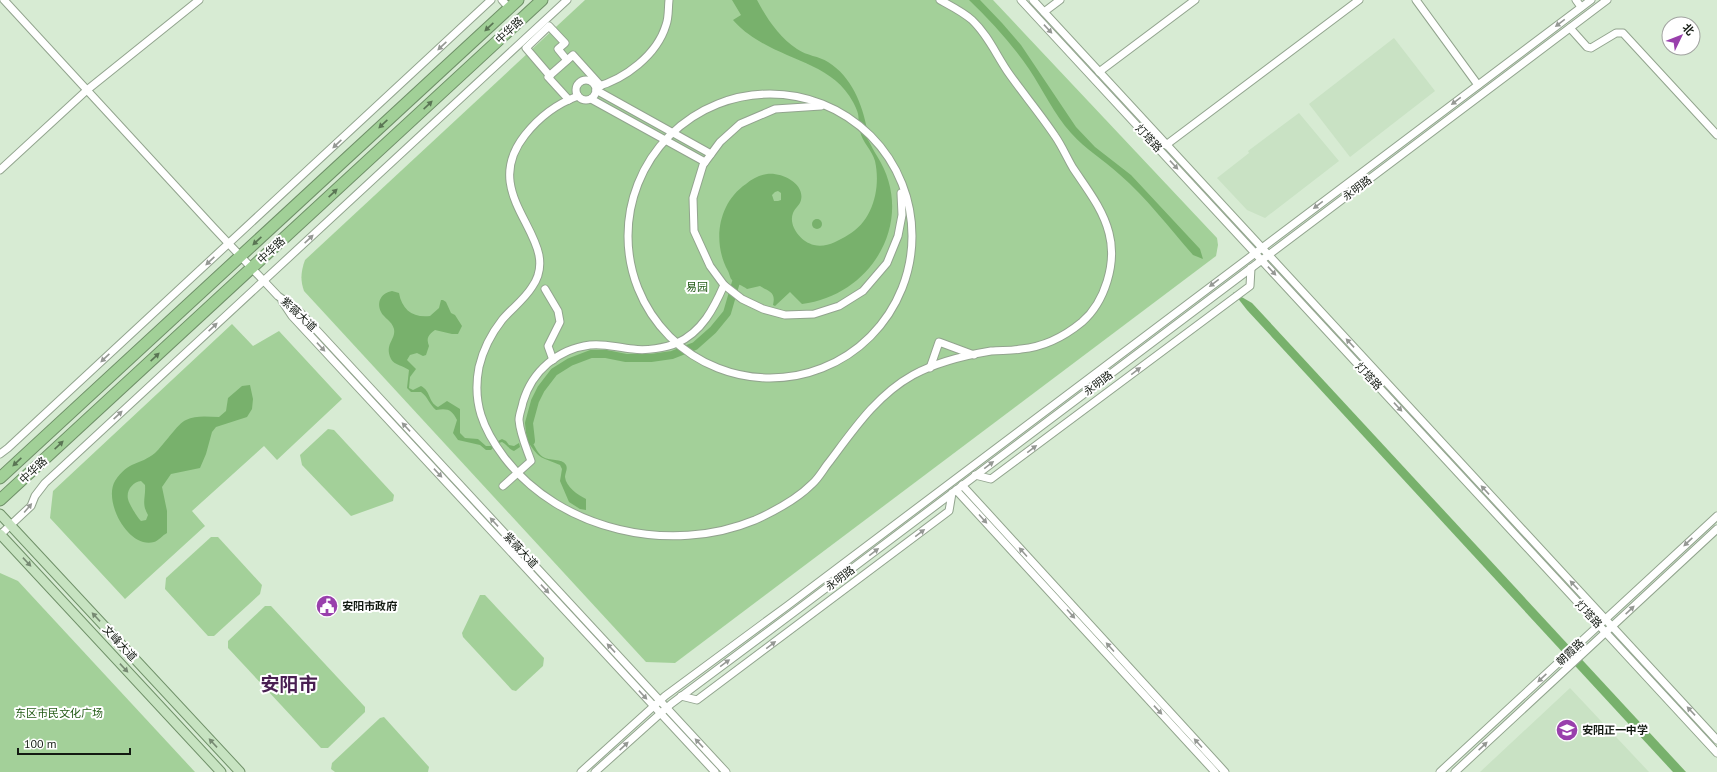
<svg xmlns="http://www.w3.org/2000/svg" width="1717" height="772" viewBox="0 0 1717 772" font-family="'PT Sans','Noto Sans SC',sans-serif">
<style>
.built{fill:#c9e2c4}
.green{fill:#a3d099}
.water{fill:#78b16c;fill-rule:evenodd}
.lines{fill:none;stroke-linecap:round;stroke-linejoin:round}
.canal{stroke:#78b16c;stroke-width:8}
.minor-casing{stroke:#92a48e;stroke-width:9}
.major-casing{stroke:#6f9068;stroke-width:11}
.highway-casing{stroke:#6f9068;stroke-width:13}
.minor{stroke:#fff;stroke-width:7}
.major{stroke:#c7e3c1;stroke-width:9}
.highway{stroke:#a1d097;stroke-width:11}
.oneway{fill:#959894}
.oneway2{fill:#5a7554}
.oneway3{fill:#768972}
.labels{text-anchor:middle;dominant-baseline:central;stroke-width:4;stroke-linejoin:round;paint-order:stroke}
.street-label{font-size:11px;fill:#131a12;stroke:#fff}
.park-label{font-size:11px;fill:#245b17;stroke:#fff}
.poi-label{font-size:11px;font-weight:bold;fill:#131a12;stroke:#fff;text-anchor:start}
.town-label{font-size:19px;font-weight:bold;fill:#491f52;stroke:#fff}
</style>
<rect width="100%" height="100%" fill="#d7ebd3"/>
<!-- built -->
<g class="built">
<polygon points="1394,38 1435,91 1350,157 1309,104"/>
<polygon points="1299,113 1339,161 1265,218 1247,210 1217,178 1249,153 1248,151"/>
<polygon points="1570,688 1649,772 1480,772"/>
</g>
<!-- green -->
<g class="green">
<path d="M585,0h408l224,238 1,7 -2,11 -541,407 -29,-1 -342,-371c-4,-11 -3,-20 1,-31z"/>
<polygon points="232,324 253,346 279,331 342,399 277,460 264,446 192,511 205,526 125,599 50,518 53,491"/>
<polygon points="328,429 334,430 394,495 393,501 351,516 302,465 300,455"/>
<polygon points="211,537 218,537 262,585 260,594 214,636 208,636 165,589 166,578"/>
<polygon points="0,573 18,581 195,772 0,772"/>
<polygon points="480,595 485,595 544,658 543,666 516,691 512,690 463,637 462,633"/>
<polygon points="265,606 271,606 365,707 365,712 328,748 321,748 228,648 228,641"/>
<polygon points="384,717 429,767 428,772 335,772 331,769 332,763 380,718"/>
</g>
<!-- water -->
<g class="water">
<path d="M732,0h25c10,19 22,37 40,49 10,7 22,7 31,13 24,15 34,42 39,67l-9,-7c2,-7 -2,-14 -5,-20 -19,-36 -62,-41 -94,-61 -10,-6 -18,-12 -26,-21l8,-5z"/>
<path d="M969,0h11l22,23 19,22 55,82 19,20 36,28 69,74 3,10 -10,-4c-24,-27 -46,-57 -74,-81 -16,-15 -33,-24 -48,-41 -17,-19 -28,-43 -42,-64 -17,-25 -38,-48 -60,-69z"/>
<path d="M860,131c9,7 10,14 17,25 40,63 -4,139 -75,148l-12,-12 -15,14 -2,-1c3,-13 -3,-13 -13,-19l-13,3c-4,-3 -12,-6 -16,-10 -1,-2 -2,-6 -3,-8 -16,-29 -10,-68 18,-87 6,-5 13,-9 21,-10 14,-2 38,9 34,26 -1,5 -6,8 -8,13 -5,13 8,29 21,32 12,3 24,-4 34,-10 25,-14 33,-47 27,-74 -3,-11 -13,-19 -15,-30zM778,191l3,2v7l-3,1h-4l-2,-6 3,-3z"/>
<circle cx="817" cy="224" r="5"/>
<path d="M392,291l7,2c3,17 14,25 31,23l9,-8 2,-8h2l3,2 5,11 4,2 7,11 -4,8h-6l-17,-4c-7,5 -9,8 -6,16l-3,9 -3,1 -6,-3 -7,2 -3,5 9,9 -6,8 -1,11 4,2 8,-4c10,5 7,16 17,21l9,-6 13,8v24l5,5 13,1 8,7h6l1,2 -2,2h-5l-6,-5 -22,-5 -5,-7 4,-13c-5,-10 -9,-12 -21,-10 -7,-6 -8,-13 -15,-18h-10l-4,-4 2,-18c-5,-4 -15,-5 -18,-11 -7,-15 5,-19 3,-30 -2,-8 -10,-11 -13,-17 -5,-11 1,-19 11,-21z"/>
<polygon points="1233,292 1252,303 1686,772 1673,772 1247,310"/>
<path d="M250,385l3,14 -1,10 -5,8 -31,10 -4,5 -6,22 -6,14 -29,6 -9,13 5,24v22c-4,2 -9,8 -13,9 -26,7 -51,-41 -39,-61 14,-21 24,-15 40,-28 8,-7 23,-30 31,-33 10,-5 22,-3 33,-3l7,-6 2,-13 14,-12zM141,481l4,4c1,13 -4,18 3,30l-2,5 -5,1c-4,-4 -12,-17 -13,-22 -2,-9 5,-17 13,-18z"/>
<path d="M502,439l4,2 3,4 5,1 5,-3 1,4 -6,4c-5,-2 -7,-6 -12,-9l-3,1 -1,-2z"/>
<path d="M528,442h4c4,6 5,11 11,15 6,4 19,1 23,8 2,4 -1,8 -1,12 1,10 13,18 21,22v11l-6,-1 -11,-7 -9,-21 2,-12 -2,-4c-20,-9 -19,-4 -32,-23z"/>
</g>
<g class="lines">
<!-- canal -->
<polyline class="canal" points="531,441 529,423 535,401 541,389 554,372 570,362 591,354 606,354 626,358 651,358 672,355 695,346 713,330 727,313 736,282"/>
<!-- minor casing -->
<g class="minor-casing">
<g id="minor">
<polyline points="4,0 214,228 278,296 298,310 726,772"/>
<polyline points="502,0 509,8"/>
<polyline points="1021,0 1717,753"/>
<polyline points="1033,0 1717,740"/>
<polyline points="1416,0 1478,85"/>
<polyline points="1576,0 1581,7"/>
<polyline points="1044,12 1060,0"/>
<polyline points="1570,28 1587,47 1591,48 1616,33 1623,33 1717,135"/>
<polyline points="1099,72 1195,0"/>
<polyline points="550,76 526,48 549,26 565,43 558,49 567,60"/>
<circle cx="586" cy="90" r="10"/>
<path d="M596,87c29,-8 61,-32 70,-62 3,-8 2,-17 3,-25"/>
<polyline points="596,90 711,154"/>
<circle cx="770" cy="236" r="142"/>
<path d="M578,96c-22,8 -38,20 -53,39 -50,63 41,104 7,152 -8,13 -21,22 -30,33 -11,14 -19,30 -23,47 -7,36 4,62 25,90 56,74 167,98 251,63 20,-9 41,-20 57,-36 7,-6 12,-16 18,-23 24,-32 47,-66 83,-86 22,-12 54,-20 78,-24 10,-1 20,0 30,-2 22,-2 44,-13 61,-27 23,-20 35,-59 27,-89 -6,-24 -22,-44 -36,-65 -6,-10 -11,-22 -18,-32 -14,-21 -30,-40 -45,-61 -13,-18 -21,-39 -38,-55 -9,-8 -21,-14 -32,-20"/>
<polyline points="591,99 705,162"/>
<polyline points="569,100 548,77 573,55 601,86"/>
<polyline points="821,106 775,109 740,124 720,142 703,165 693,198 694,231 710,266 724,285 742,299 763,309 785,315 814,314 839,306 863,291 887,263 898,236 902,215 901,193"/>
<polyline points="1166,145 1359,0"/>
<polyline points="0,170 87,90 199,0"/>
<polyline points="545,289 558,311 560,322 548,346 553,360"/>
<polyline points="282,301 292,316 715,772"/>
<polyline points="930,368 939,342 974,355"/>
<polyline points="0,454 8,448 491,0"/>
<polyline points="975,475 991,479 1250,286 1251,268"/>
<polyline points="962,485 1225,772"/>
<path d="M503,486l28,-25c-5,-14 -11,-27 -12,-41 0,-6 3,-12 4,-18 9,-31 35,-53 67,-57 15,-2 28,3 43,4 13,2 32,-1 44,-6 25,-11 37,-35 47,-58"/>
<polyline points="956,490 1215,772"/>
<polyline points="0,535 31,506 35,496 45,483 567,0"/>
<polyline points="681,696 697,700 949,511 952,493"/>
<polyline points="581,772 665,696 787,606 1591,0"/>
<polyline points="595,772 671,704 793,613 1607,0"/>
<polyline points="1440,772 1717,516"/>
<polyline points="1455,772 1717,529"/>
</g>
</g>
<!-- major casing -->
<g class="major-casing">
<g id="major">
<polyline points="0,514 240,772"/>
<polyline points="0,534 221,772"/>
</g>
</g>
<!-- highway casing -->
<g class="highway-casing">
<g id="highway">
<polyline points="0,478 518,0"/>
<polyline points="0,500 542,0"/>
</g>
</g>
<!-- minor -->
<use href="#minor" class="minor"/>
<!-- major -->
<use href="#major" class="major"/>
<!-- highway -->
<use href="#highway" class="highway"/>
</g>
<!-- one-way arrows -->
<defs><path id="oneway-solid" d="M-6-.8H1V-3.2L6.5 0L1 3.2V.8H-6Z"/></defs>
<g class="oneway">
<use href="#oneway-solid" transform="translate(1560 23) rotate(143)"/>
<use href="#oneway-solid" transform="translate(1048 29) rotate(47)"/>
<use href="#oneway-solid" transform="translate(442 46) rotate(137)"/>
<use href="#oneway-solid" transform="translate(1456 101) rotate(143)"/>
<use href="#oneway-solid" transform="translate(337 144) rotate(137)"/>
<use href="#oneway-solid" transform="translate(1174 165) rotate(47)"/>
<use href="#oneway-solid" transform="translate(1318 205) rotate(143)"/>
<use href="#oneway-solid" transform="translate(309 239) rotate(-43)"/>
<use href="#oneway-solid" transform="translate(210 261) rotate(137)"/>
<use href="#oneway-solid" transform="translate(1272 271) rotate(47)"/>
<use href="#oneway-solid" transform="translate(1214 283) rotate(143)"/>
<use href="#oneway-solid" transform="translate(213 327) rotate(-43)"/>
<use href="#oneway-solid" transform="translate(1350 343) rotate(-133)"/>
<use href="#oneway-solid" transform="translate(321 347) rotate(47)"/>
<use href="#oneway-solid" transform="translate(105 358) rotate(137)"/>
<use href="#oneway-solid" transform="translate(1136 371) rotate(-37)"/>
<use href="#oneway-solid" transform="translate(1398 407) rotate(47)"/>
<use href="#oneway-solid" transform="translate(118 415) rotate(-43)"/>
<use href="#oneway-solid" transform="translate(406 427) rotate(-133)"/>
<use href="#oneway-solid" transform="translate(1032 449) rotate(-37)"/>
<use href="#oneway-solid" transform="translate(989 465) rotate(-37)"/>
<use href="#oneway-solid" transform="translate(438 473) rotate(47)"/>
<use href="#oneway-solid" transform="translate(1485 490) rotate(-133)"/>
<use href="#oneway-solid" transform="translate(28 508) rotate(-50)"/>
<use href="#oneway-solid" transform="translate(983 519) rotate(48)"/>
<use href="#oneway-solid" transform="translate(494 522) rotate(-133)"/>
<use href="#oneway-solid" transform="translate(920 533) rotate(-37)"/>
<use href="#oneway-solid" transform="translate(1688 542) rotate(137)"/>
<use href="#oneway-solid" transform="translate(874 552) rotate(-37)"/>
<use href="#oneway-solid" transform="translate(1023 552) rotate(-132)"/>
<use href="#oneway-solid" transform="translate(1574 585) rotate(-133)"/>
<use href="#oneway-solid" transform="translate(545 589) rotate(47)"/>
<use href="#oneway-solid" transform="translate(1630 610) rotate(-43)"/>
<use href="#oneway-solid" transform="translate(1071 614) rotate(48)"/>
<use href="#oneway-solid" transform="translate(771 645) rotate(-37)"/>
<use href="#oneway-solid" transform="translate(1110 647) rotate(-132)"/>
<use href="#oneway-solid" transform="translate(611 648) rotate(-133)"/>
<use href="#oneway-solid" transform="translate(725 663) rotate(-36)"/>
<use href="#oneway-solid" transform="translate(1542 678) rotate(137)"/>
<use href="#oneway-solid" transform="translate(643 695) rotate(47)"/>
<use href="#oneway-solid" transform="translate(1158 710) rotate(47)"/>
<use href="#oneway-solid" transform="translate(1691 711) rotate(-133)"/>
<use href="#oneway-solid" transform="translate(699 743) rotate(-133)"/>
<use href="#oneway-solid" transform="translate(1198 743) rotate(-132)"/>
<use href="#oneway-solid" transform="translate(624 746) rotate(-43)"/>
<use href="#oneway-solid" transform="translate(1483 746) rotate(-43)"/>
</g>
<g class="oneway2">
<use href="#oneway-solid" transform="translate(489 27) rotate(137)"/>
<use href="#oneway-solid" transform="translate(428 105) rotate(-43)"/>
<use href="#oneway-solid" transform="translate(383 124) rotate(137)"/>
<use href="#oneway-solid" transform="translate(333 193) rotate(-43)"/>
<use href="#oneway-solid" transform="translate(257 241) rotate(137)"/>
<use href="#oneway-solid" transform="translate(155 357) rotate(-43)"/>
<use href="#oneway-solid" transform="translate(59 445) rotate(-43)"/>
<use href="#oneway-solid" transform="translate(17 462) rotate(137)"/>
</g>
<g class="oneway3">
<use href="#oneway-solid" transform="translate(27 562) rotate(47)"/>
<use href="#oneway-solid" transform="translate(96 617) rotate(-133)"/>
<use href="#oneway-solid" transform="translate(124 668) rotate(47)"/>
<use href="#oneway-solid" transform="translate(213 743) rotate(-133)"/>
</g>
<!-- icons -->
<defs>
<g id="civic-disc" transform="scale(1.15)"><circle r="9.5" fill="#9940ac" stroke="#fff"/><path d="M-.6-6.5H3V-4.5H.6V-3L4-1V1h2V6H-6V1h2V-1L-.6-3ZM-1.2 2.5V6h2.4V2.5Z" fill="#fff"/></g>
<g id="school-disc" transform="scale(1.15)"><circle r="9.5" fill="#9940ac" stroke="#fff"/><path d="M0-5L7-2L0 1L-7-2ZM-4 1L0 2.5L4 1V4Q0 6-4 4Z" fill="#fff"/></g>
</defs>
<g fill-rule="evenodd">
<use href="#civic-disc" x="327" y="606"/>
<use href="#school-disc" x="1567" y="730"/>
</g>
<g class="labels">
<!-- street labels -->
<g class="street-label">
<text transform="translate(509 30) rotate(-43)">中华路</text>
<text transform="translate(1149 138) rotate(47)">灯塔路</text>
<text transform="translate(1357 188) rotate(-37)">永明路</text>
<text transform="translate(271 250) rotate(-43)">中华路</text>
<text transform="translate(299 314) rotate(43)">紫薇大道</text>
<text transform="translate(1369 376) rotate(47)">灯塔路</text>
<text transform="translate(1098 383) rotate(-37)">永明路</text>
<text transform="translate(33 470) rotate(-43)">中华路</text>
<text transform="translate(521 550) rotate(47)">紫薇大道</text>
<text transform="translate(840 578) rotate(-37)">永明路</text>
<text transform="translate(1589 614) rotate(47)">灯塔路</text>
<text transform="translate(120 643) rotate(47)">文峰大道</text>
<text transform="translate(1570 652) rotate(-43)">朝霞路</text>
</g>
<!-- park labels -->
<g class="park-label">
<text x="697" y="287">易园</text>
<text x="59" y="713">东区市民文化广场</text>
</g>
<!-- poi labels -->
<g class="poi-label">
<text x="342" y="606">安阳市政府</text>
<text x="1582" y="730">安阳正一中学</text>
</g>
<!-- town labels -->
<g class="town-label">
<text x="289" y="684">安阳市</text>
</g>
</g>
<!-- north arrow -->
<g transform="translate(1681 36) rotate(47)"><circle r="19" fill="#ffffff" stroke="#a1a3a0"/>
<path d="M0-3L7 15L0 10L-7 15Z" fill="#9940ac"/>
<text y="-6" font-size="11" font-weight="bold" text-anchor="middle" fill="#131a12">北</text>
</g>
<!-- scale -->
<path d="M18 748v6h112v-6" fill="none" stroke="#131a12" stroke-width="2"/>
<text x="24" y="748" font-size="12" fill="#131a12" stroke="#ffffff" stroke-width="3" paint-order="stroke">100 m</text>
</svg>
